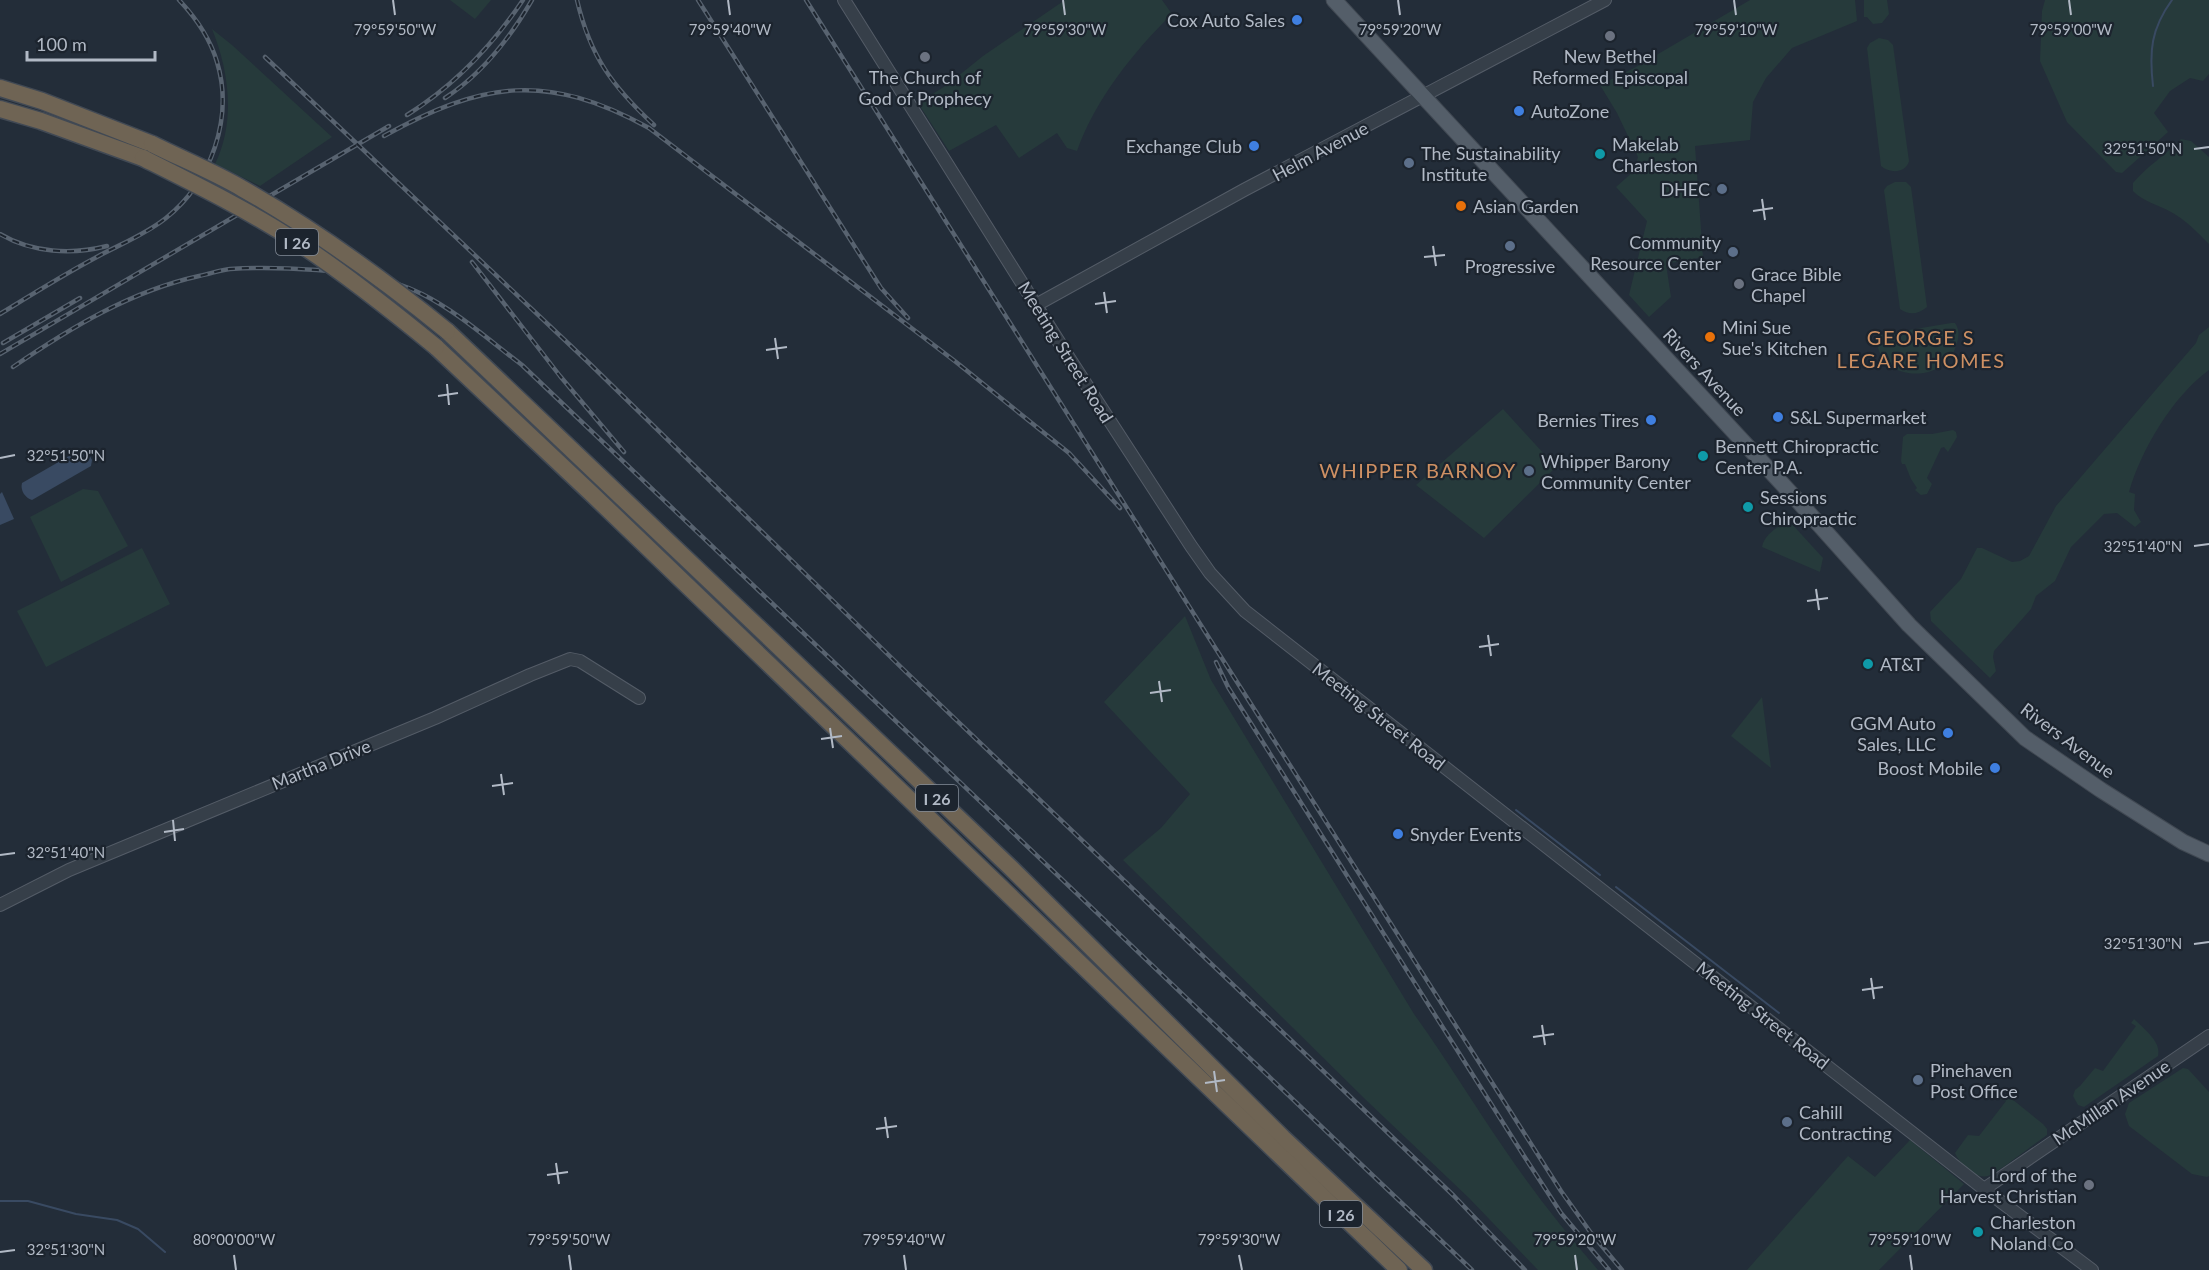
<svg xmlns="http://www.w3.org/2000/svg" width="2209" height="1270" viewBox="0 0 2209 1270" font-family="Lato,sans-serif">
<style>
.green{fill:#263a3b}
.water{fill:#394a62}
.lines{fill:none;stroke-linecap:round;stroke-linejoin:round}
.stream{stroke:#394a62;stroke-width:2}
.tertiary-casing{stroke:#545c67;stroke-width:14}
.primary-casing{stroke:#404852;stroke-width:17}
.motorway-casing{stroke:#414954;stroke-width:19}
.tertiary{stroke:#363f49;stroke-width:12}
.primary{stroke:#545e69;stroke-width:15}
.motorway{stroke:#6f6454;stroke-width:16}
.rail-casing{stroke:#586370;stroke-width:4.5}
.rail{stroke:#1c242e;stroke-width:2;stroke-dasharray:7;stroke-linecap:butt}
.motorway-bridge-casing{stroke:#414954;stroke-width:19;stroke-linecap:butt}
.motorway-bridge{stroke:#6f6454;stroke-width:16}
.ticks{fill:none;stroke:#b1b9c5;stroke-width:2}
.shop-dot{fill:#3f7fe0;stroke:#1c242e;stroke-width:2}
.worship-dot{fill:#6b7280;stroke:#1c242e;stroke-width:2}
.culture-dot{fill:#0f9aa8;stroke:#1c242e;stroke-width:2}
.service-dot{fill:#5c6f8a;stroke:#1c242e;stroke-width:2}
.food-dot{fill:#e8710a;stroke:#1c242e;stroke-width:2}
.labels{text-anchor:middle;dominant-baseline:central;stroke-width:4.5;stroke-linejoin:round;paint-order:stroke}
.shield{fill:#1c242e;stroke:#848c98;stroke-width:1.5}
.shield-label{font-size:16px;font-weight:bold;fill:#b1b9c5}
.poi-label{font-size:18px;fill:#b1b9c5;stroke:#1c242e;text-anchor:start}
.street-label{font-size:18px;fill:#b1b9c5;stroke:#1c242e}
.neighbourhood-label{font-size:20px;letter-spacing:1.5px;fill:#ce9063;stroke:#1c242e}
.ticks-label{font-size:15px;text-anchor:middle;fill:#b1b9c5;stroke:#1c242e;stroke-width:4.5;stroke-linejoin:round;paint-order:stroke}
</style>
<rect width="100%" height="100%" fill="#232d39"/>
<!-- green -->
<g class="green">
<polygon points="450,0 491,0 475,19"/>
<path d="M1065,0h97l10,14c-38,37 -77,86 -95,137l-10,-3 -10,-15 -38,25 -23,-33 -47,26 -31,-48 29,-18 36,-29z"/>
<polygon points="1750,0 1855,0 1857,21 1792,48 1766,78 1753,102 1750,140 1695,146 1703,257 1666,264 1671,297 1649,317 1629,295 1647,221 1616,187 1634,171 1638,157 1617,113 1600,85 1636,67"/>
<polygon points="1864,0 1887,0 1889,14 1882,23 1873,24 1867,17 1864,17"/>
<polygon points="2045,0 2209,0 2209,74 2203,81 2190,78 2170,91 2154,113 2168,132 2122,173 2116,172 2067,122 2040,61 2042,11"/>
<path d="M212,29l20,16 100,92 -72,49 -45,-22c21,-43 14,-93 -3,-135z"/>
<path d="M1879,38l9,2 5,5 16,116c-3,12 -19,13 -28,5l-14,-118 3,-5z"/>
<path d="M2181,139l10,2 18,16v87c-12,-12 -23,-24 -38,-32 -12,-7 -29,-11 -38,-21v-8c14,-17 33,-28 48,-44z"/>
<path d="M1895,182h11l5,5 16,120c-9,7 -17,9 -27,2l-16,-119 3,-4z"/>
<path d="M1951,323h4c5,7 4,15 1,23 -13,41 -81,35 -79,-9l2,-2z"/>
<path d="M2209,327v43c-36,26 -68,80 -80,122l6,2 -1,16 7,12 -6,5 -18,-14 -13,1 -33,33 -16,34 -19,15 -5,13 -37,42 -1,6 3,14 -6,7 -59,-57 -1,-9 31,-33 16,-31h5l30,14 8,-1 9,-5 27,-50 140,-163 3,-8z"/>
<polygon points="1503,409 1556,467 1484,538 1416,485"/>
<polygon points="1953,430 1956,432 1957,437 1948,452 1944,447 1941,448 1927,478 1932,484 1927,494 1921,495 1915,490 1917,488 1911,479 1905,464 1902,464 1901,461 1903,437 1907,434 1932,434"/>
<polygon points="83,489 98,491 128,546 61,582 30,517"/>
<path d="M1787,522l4,1 32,35 -3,14 -58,-25c2,-12 15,-20 25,-25z"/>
<polygon points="142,548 170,604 46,667 17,611"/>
<path d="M1185,616l26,64 203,334c31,43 59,89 89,133 29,43 61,84 95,123h-60l-69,-72 -103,-98 -243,-240 38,-32 29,-34 -86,-92z"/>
<polygon points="1762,697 1771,768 1731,736"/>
<path d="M2134,1019c9,9 28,23 24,37l-74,51 -6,-2 -5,-9 2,-6 5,-4 15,-18 8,3 33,-45 -5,-3z"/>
<polygon points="2183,1068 2188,1069 2209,1092 2209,1176 2207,1177 2192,1174 2129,1126 2125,1114 2129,1103"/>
<path d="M2007,1095l36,29 4,5v6c-10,7 -51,39 -59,41 -14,3 -28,-12 -33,-23l13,-18 11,1 27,-35 -7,-2 2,-3z"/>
<polygon points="1910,1140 1964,1184 1879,1270 1747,1270 1848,1156 1875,1177"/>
</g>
<!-- water -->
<g class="water">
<path d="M83,448l3,1 6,11 -1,6 -59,34c-7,-2 -12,-10 -10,-17z"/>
<polygon points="2,492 14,519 0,525 0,494"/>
</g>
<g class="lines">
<!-- stream -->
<g class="stream">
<path d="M2153,86c-4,-35 -2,-57 19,-86"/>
<polyline points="1516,810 1600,875"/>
<polyline points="1616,887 1779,1013"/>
<polyline points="0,1201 28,1201 76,1214 117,1220 138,1229 165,1252"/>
</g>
<!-- tertiary casing -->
<g class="tertiary-casing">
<g id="tertiary">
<polyline points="844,0 1069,358 1191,546 1210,573 1245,611 1984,1189 2092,1270"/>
<polyline points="1036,305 1244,190 1605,0"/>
<polyline points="0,905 69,870 435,718 530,675 570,659 580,661 639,698"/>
<polyline points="1984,1189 2209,1036"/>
</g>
</g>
<!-- primary casing -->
<g class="primary-casing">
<polyline id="primary" points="1334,0 1798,501 1909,625 2025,738 2101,790 2183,842 2209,854"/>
</g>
<!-- motorway casing -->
<g class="motorway-casing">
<g id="motorway">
<polyline points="0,88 42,101 152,144"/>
<polyline points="0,109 41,121 143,158"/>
<polyline points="447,331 1011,868 1283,1138 1424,1270"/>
<polyline points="436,347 593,495 1399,1270"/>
</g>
</g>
<!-- tertiary -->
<use href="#tertiary" class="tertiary"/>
<!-- primary -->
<use href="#primary" class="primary"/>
<!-- motorway -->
<use href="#motorway" class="motorway"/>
<!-- rail casing -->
<g class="rail-casing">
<g id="rail">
<path d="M577,0c13,56 35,86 77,125"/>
<polyline points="698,0 881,288 908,318"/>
<polyline points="806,0 1216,649 1561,1191 1591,1233 1622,1270"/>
<polyline points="265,57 589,363 905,671 1454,1196 1525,1270"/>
<path d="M445,98c37,-24 65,-60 87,-98"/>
<path d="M407,115c47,-29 85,-69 116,-115"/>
<path d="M384,136c100,-55 163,-64 265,-8l307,234 113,91 51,55"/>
<path d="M0,234c32,19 72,21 107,12"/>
<polyline points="472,262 560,376 624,452"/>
<path d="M0,314c31,-19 63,-39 95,-56 23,-13 50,-23 71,-40 45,-36 68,-100 51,-156 -7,-24 -21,-44 -38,-62"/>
<polyline points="3,343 80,298"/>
<polyline points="0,354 389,126"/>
<path d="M13,367c57,-39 118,-76 186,-91 11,-2 21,-6 31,-7 29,-2 58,-1 87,1 39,3 69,6 105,24 36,18 68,47 100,71l950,905"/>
<polyline points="1216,662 1228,687 1286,779 1524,1156 1561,1213 1609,1270"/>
</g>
</g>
<!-- rail -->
<use href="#rail" class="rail"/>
<!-- motorway-bridge casing -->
<g class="motorway-bridge-casing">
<g id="motorway-bridge">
<path d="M152,144c30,15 62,28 91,45 72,41 140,90 204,142"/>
<path d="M143,158c52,26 105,52 154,84 49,32 94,68 139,105"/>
</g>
</g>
<!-- motorway-bridge -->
<use href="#motorway-bridge" class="motorway-bridge"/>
</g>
<!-- ticks -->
<path class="ticks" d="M393,0l2,15M728,0l2,15M1063,0l2,15M1398,0l2,15M1734,0l2,15M2069,0l2,15M2194,149l15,-2M1762,199l3,21M1753,211l20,-3M1433,246l3,20M1424,257l21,-2M1104,292l3,21M1095,304l21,-3M775,338l3,21M766,350l21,-3M447,384l2,21M438,396l20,-3M0,458l15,-3M2194,546l15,-2M1816,589l3,21M1807,601l21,-3M1488,635l3,21M1479,647l20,-3M1159,681l3,21M1150,693l21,-3M830,728l3,20M821,739l21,-3M501,774l3,21M492,786l21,-3M173,820l2,21M164,832l20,-3M0,855l15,-2M2194,944l15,-2M1871,978l3,21M1862,990l21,-3M1542,1025l3,20M1533,1037l21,-3M1214,1071l3,21M1205,1083l20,-3M885,1117l3,21M876,1129l21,-3M556,1163l3,21M547,1175l21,-3M0,1252l15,-2M234,1255l2,15M569,1255l2,15M904,1255l2,15M1239,1255l3,15M1575,1255l2,15M1910,1255l2,15"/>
<!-- markers -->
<g class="shop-dot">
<circle cx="1297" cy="20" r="6"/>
<circle cx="1519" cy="111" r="6"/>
<circle cx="1254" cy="146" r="6"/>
<circle cx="1778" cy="417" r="6"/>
<circle cx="1651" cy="420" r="6"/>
<circle cx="1948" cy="733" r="6"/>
<circle cx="1995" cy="768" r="6"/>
<circle cx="1398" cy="834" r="6"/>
</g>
<g class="worship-dot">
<circle cx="1610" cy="36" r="6"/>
<circle cx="925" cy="57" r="6"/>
<circle cx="1739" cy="284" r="6"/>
<circle cx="2089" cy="1185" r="6"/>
</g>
<g class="culture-dot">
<circle cx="1600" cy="154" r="6"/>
<circle cx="1703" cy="456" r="6"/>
<circle cx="1748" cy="507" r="6"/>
<circle cx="1868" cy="664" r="6"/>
<circle cx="1978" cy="1232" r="6"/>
</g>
<g class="service-dot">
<circle cx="1409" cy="163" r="6"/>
<circle cx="1722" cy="189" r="6"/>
<circle cx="1510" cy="246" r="6"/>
<circle cx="1733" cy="252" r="6"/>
<circle cx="1529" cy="471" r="6"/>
<circle cx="1918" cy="1080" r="6"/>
<circle cx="1787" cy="1122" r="6"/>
</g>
<g class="food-dot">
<circle cx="1461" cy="206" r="6"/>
<circle cx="1710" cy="337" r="6"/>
</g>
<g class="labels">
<!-- shield labels -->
<g class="shield">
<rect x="276" y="229" width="42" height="26" rx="4.5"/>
<rect x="916" y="785" width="42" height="26" rx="4.5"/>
<rect x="1320" y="1201" width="42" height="26" rx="4.5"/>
</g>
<g class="shield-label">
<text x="297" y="242">I 26</text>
<text x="937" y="798">I 26</text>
<text x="1341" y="1214">I 26</text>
</g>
<!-- poi labels -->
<g class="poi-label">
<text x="1285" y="20" text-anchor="end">Cox Auto Sales</text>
<text x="1610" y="56" text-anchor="middle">New Bethel<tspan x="1610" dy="21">Reformed Episcopal</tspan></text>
<text x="925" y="77" text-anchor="middle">The Church of<tspan x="925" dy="21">God of Prophecy</tspan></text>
<text x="1531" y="111">AutoZone</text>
<text x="1612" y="144">Makelab<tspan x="1612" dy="21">Charleston</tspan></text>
<text x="1242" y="146" text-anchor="end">Exchange Club</text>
<text x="1421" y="153">The Sustainability<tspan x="1421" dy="21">Institute</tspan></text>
<text x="1710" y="189" text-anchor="end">DHEC</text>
<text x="1473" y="206">Asian Garden</text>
<text x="1721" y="242" text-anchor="end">Community<tspan x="1721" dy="21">Resource Center</tspan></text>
<text x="1510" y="266" text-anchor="middle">Progressive</text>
<text x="1751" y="274">Grace Bible<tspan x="1751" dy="21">Chapel</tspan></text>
<text x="1722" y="327">Mini Sue<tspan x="1722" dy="21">Sue's Kitchen</tspan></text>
<text x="1790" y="417">S&amp;L Supermarket</text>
<text x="1639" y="420" text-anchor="end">Bernies Tires</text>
<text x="1715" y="446">Bennett Chiropractic<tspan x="1715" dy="21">Center P.A.</tspan></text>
<text x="1541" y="461">Whipper Barony<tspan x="1541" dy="21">Community Center</tspan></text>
<text x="1760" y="497">Sessions<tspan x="1760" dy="21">Chiropractic</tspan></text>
<text x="1880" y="664">AT&amp;T</text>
<text x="1936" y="723" text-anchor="end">GGM Auto<tspan x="1936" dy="21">Sales, LLC</tspan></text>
<text x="1983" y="768" text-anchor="end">Boost Mobile</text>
<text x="1410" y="834">Snyder Events</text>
<text x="1930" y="1070">Pinehaven<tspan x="1930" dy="21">Post Office</tspan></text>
<text x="1799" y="1112">Cahill<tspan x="1799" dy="21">Contracting</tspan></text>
<text x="2077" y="1175" text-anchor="end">Lord of the<tspan x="2077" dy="21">Harvest Christian</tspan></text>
<text x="1990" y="1222">Charleston<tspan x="1990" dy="21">Noland Co</tspan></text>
</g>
<!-- street labels -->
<g class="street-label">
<text transform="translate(1320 151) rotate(-28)">Helm Avenue</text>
<text transform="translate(1066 352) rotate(58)">Meeting Street Road</text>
<text transform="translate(1705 372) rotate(47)">Rivers Avenue</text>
<text transform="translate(1379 716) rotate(38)">Meeting Street Road</text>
<text transform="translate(2068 740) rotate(37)">Rivers Avenue</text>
<text transform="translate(321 764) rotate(-22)">Martha Drive</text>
<text transform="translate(1763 1015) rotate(38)">Meeting Street Road</text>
<text transform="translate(2111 1102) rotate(-34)">McMillan Avenue</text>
</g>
<!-- neighbourhood labels -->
<g class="neighbourhood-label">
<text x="1921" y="337">GEORGE S<tspan x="1921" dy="23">LEGARE HOMES</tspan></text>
<text x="1418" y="470">WHIPPER BARNOY</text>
</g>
</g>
<g class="ticks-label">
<text x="395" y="35">79°59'50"W</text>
<text x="730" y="35">79°59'40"W</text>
<text x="1065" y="35">79°59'30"W</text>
<text x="1400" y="35">79°59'20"W</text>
<text x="1736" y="35">79°59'10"W</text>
<text x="2071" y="35">79°59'00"W</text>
<text x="2143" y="154">32°51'50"N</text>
<text x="66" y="461">32°51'50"N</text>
<text x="2143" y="552">32°51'40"N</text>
<text x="66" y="858">32°51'40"N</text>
<text x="2143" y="949">32°51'30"N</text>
<text x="234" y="1245">80°00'00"W</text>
<text x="569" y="1245">79°59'50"W</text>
<text x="904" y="1245">79°59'40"W</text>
<text x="1239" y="1245">79°59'30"W</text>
<text x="1575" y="1245">79°59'20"W</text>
<text x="1910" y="1245">79°59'10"W</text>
<text x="66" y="1255">32°51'30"N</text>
</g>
<!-- scale -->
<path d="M27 51v9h128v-9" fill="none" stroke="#b1b9c5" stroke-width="3"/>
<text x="36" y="51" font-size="18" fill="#b1b9c5" stroke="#1c242e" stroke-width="4.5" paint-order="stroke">100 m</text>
</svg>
